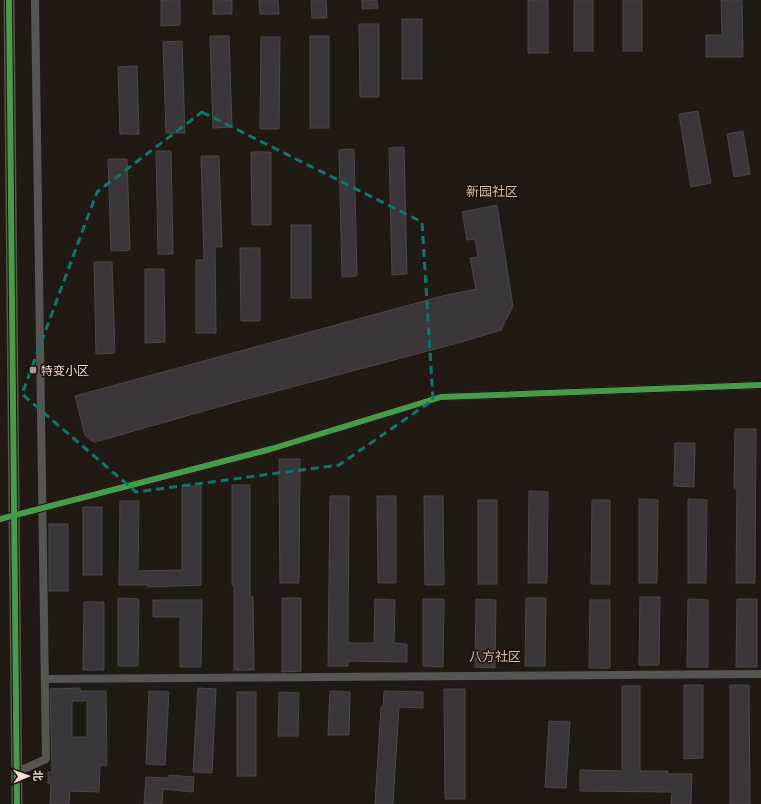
<svg xmlns="http://www.w3.org/2000/svg" width="761" height="804" viewBox="0 0 761 804" font-family="'PT Sans Narrow','Noto Sans SC',sans-serif">
<style>
.building{fill:#3b3639;stroke:#4c4847;fill-rule:evenodd}
.lines{fill:none;stroke-linecap:round;stroke-linejoin:round}
.street{stroke:#575552;stroke-width:8}
.secondary{stroke:#5b5754;stroke-width:11}
.cycleway-casing{stroke:#1d1006;stroke-width:8}
.cycleway{stroke:#469c4c;stroke-width:6}
.marked{fill:none;stroke:#0f766e;stroke-width:3;stroke-dasharray:8 5;stroke-linejoin:round}
.poi-dot{fill:#a49b94;stroke:#1d1006;stroke-width:1.5}
.labels{text-anchor:middle;dominant-baseline:central;stroke-width:3;stroke-linejoin:round;paint-order:stroke}
.poi-label{font-size:12px;fill:#eae0d9;stroke:#1d1006;text-anchor:start}
.neighbourhood-label{font-size:13px;fill:#d3bfb1;stroke:#1d1006}
</style>
<rect width="100%" height="100%" fill="#211a14"/>
<!-- building -->
<g class="building">
<polygon points="161,0 180,0 180,25 161,26"/>
<rect x="213" y="0" width="19" height="14"/>
<polygon points="259,0 278,0 279,14 260,14"/>
<polygon points="311,0 326,0 327,18 312,18"/>
<polygon points="362,0 377,0 378,8 362,9"/>
<rect x="528" y="0" width="20" height="53"/>
<rect x="574" y="0" width="19" height="51"/>
<rect x="623" y="0" width="19" height="51"/>
<polygon points="721,0 742,0 743,57 706,57 706,35 722,35"/>
<rect x="402" y="19" width="20" height="60"/>
<polygon points="359,24 379,24 379,97 360,97"/>
<polygon points="210,36 229,36 232,127 213,128"/>
<rect x="310" y="36" width="19" height="92"/>
<polygon points="261,37 280,37 279,129 260,129"/>
<polygon points="182,41 185,133 166,133 163,42"/>
<polygon points="137,66 139,134 120,134 118,67"/>
<polygon points="698,111 711,183 691,187 679,114"/>
<polygon points="743,131 750,174 734,177 727,134"/>
<polygon points="404,147 407,274 392,275 389,148"/>
<polygon points="354,149 357,276 342,277 339,150"/>
<polygon points="156,151 171,151 173,254 158,254"/>
<polygon points="251,152 271,152 271,225 252,225"/>
<polygon points="201,156 219,156 222,247 215,247 216,333 196,333 196,260 204,260"/>
<polygon points="108,159 127,159 130,250 111,251"/>
<polygon points="497,205 513,306 501,330 458,343 239,401 95,442 92,441 85,435 75,396 446,295 476,289 470,258 478,257 475,239 467,240 462,212"/>
<rect x="291" y="225" width="20" height="73"/>
<polygon points="240,248 260,248 260,321 241,321"/>
<polygon points="94,262 112,262 115,353 96,354"/>
<polygon points="145,269 164,269 165,342 145,343"/>
<polygon points="735,429 756,429 755,583 736,583 737,488 734,488"/>
<polygon points="675,443 695,443 694,487 674,486"/>
<polygon points="279,459 300,459 299,583 280,583"/>
<polygon points="232,485 250,485 250,597 253,597 254,670 234,670 234,585 232,585"/>
<polygon points="182,486 201,486 201,585 148,587 148,585 119,585 120,501 139,501 138,571 182,570"/>
<polygon points="529,491 548,492 547,583 528,583"/>
<polygon points="330,496 349,496 348,643 374,643 375,599 395,600 394,643 407,644 407,662 348,661 348,666 328,666"/>
<polygon points="377,496 396,496 396,583 378,583"/>
<polygon points="424,496 443,496 444,585 425,585"/>
<polygon points="639,499 658,500 657,583 639,583"/>
<polygon points="688,499 707,500 706,583 688,583"/>
<rect x="478" y="500" width="19" height="84"/>
<polygon points="592,500 610,500 610,584 591,584"/>
<rect x="83" y="507" width="19" height="68"/>
<rect x="49" y="524" width="19" height="67"/>
<polygon points="640,597 660,597 659,665 639,665"/>
<polygon points="118,598 139,599 138,666 118,666"/>
<polygon points="282,598 301,598 301,671 282,672"/>
<polygon points="526,598 546,598 545,666 525,666"/>
<polygon points="423,599 444,599 443,667 423,666"/>
<polygon points="476,599 496,600 495,668 475,667"/>
<polygon points="688,599 708,600 708,667 687,667"/>
<polygon points="737,599 757,599 757,667 736,667"/>
<polygon points="153,600 202,600 201,667 180,667 180,617 153,617"/>
<polygon points="590,600 610,600 610,668 589,668"/>
<polygon points="84,602 104,602 104,670 83,670"/>
<polygon points="684,685 703,685 703,758 684,759"/>
<polygon points="730,685 749,685 750,804 730,804"/>
<polygon points="622,686 640,686 640,771 668,771 668,774 692,774 691,804 671,804 672,792 580,791 580,770 622,771"/>
<path d="M80,688v3h26l1,74h-7l-1,27 -29,-1 -1,13h-19l1,-21h-3v-11h4l-2,-83zM72,701h15v36h-15z"/>
<polygon points="198,688 216,689 212,773 193,772"/>
<polygon points="444,689 465,689 465,799 445,799"/>
<polygon points="149,691 169,692 165,765 146,764"/>
<polygon points="330,691 350,692 349,735 328,735"/>
<polygon points="384,691 423,692 423,708 399,707 393,804 375,804 381,707 383,707"/>
<rect x="237" y="692" width="19" height="84"/>
<polygon points="279,692 299,693 298,736 278,736"/>
<polygon points="549,721 570,722 566,788 545,787"/>
<polygon points="169,775 194,777 193,792 163,789 162,804 144,804 146,777 169,778"/>
</g>
<g class="lines">
<!-- street -->
<g class="street">
<polyline points="0,519 271,449 441,397 761,385"/>
<polyline points="45,679 761,674"/>
<polyline points="17,772 46,759 35,0"/>
</g>
<!-- secondary -->
<polyline class="secondary" points="9,0 17,804"/>
<!-- cycleway casing -->
<g class="cycleway-casing">
<g id="cycleway">
<polyline points="9,0 17,804"/>
<polyline points="0,519 271,449 441,397 761,385"/>
</g>
</g>
<!-- cycleway -->
<use href="#cycleway" class="cycleway"/>
</g>
<!-- marked area -->
<path class="marked" d="M202,112l220,110 11,178 -94,65 -203,27 -114,-98 75,-202z"/>
<!-- markers -->
<rect class="poi-dot" x="29" y="366" width="8" height="8" rx="2"/>
<g class="labels">
<!-- poi labels -->
<g class="poi-label">
<text x="41" y="370">特变小区</text>
</g>
<!-- neighbourhood labels -->
<g class="neighbourhood-label">
<text x="492" y="191">新园社区</text>
<text x="495" y="656">八方社区</text>
</g>
</g>
<!-- north arrow -->
<g transform="translate(28 776) rotate(88)" stroke="#1d1006" stroke-width="3" paint-order="stroke">
<path d="M0-3L7 15L0 10L-7 15Z" fill="#eae0d9"/>
<text y="-6" font-size="11" font-weight="bold" text-anchor="middle" fill="#eae0d9">北</text>
</g>
</svg>
